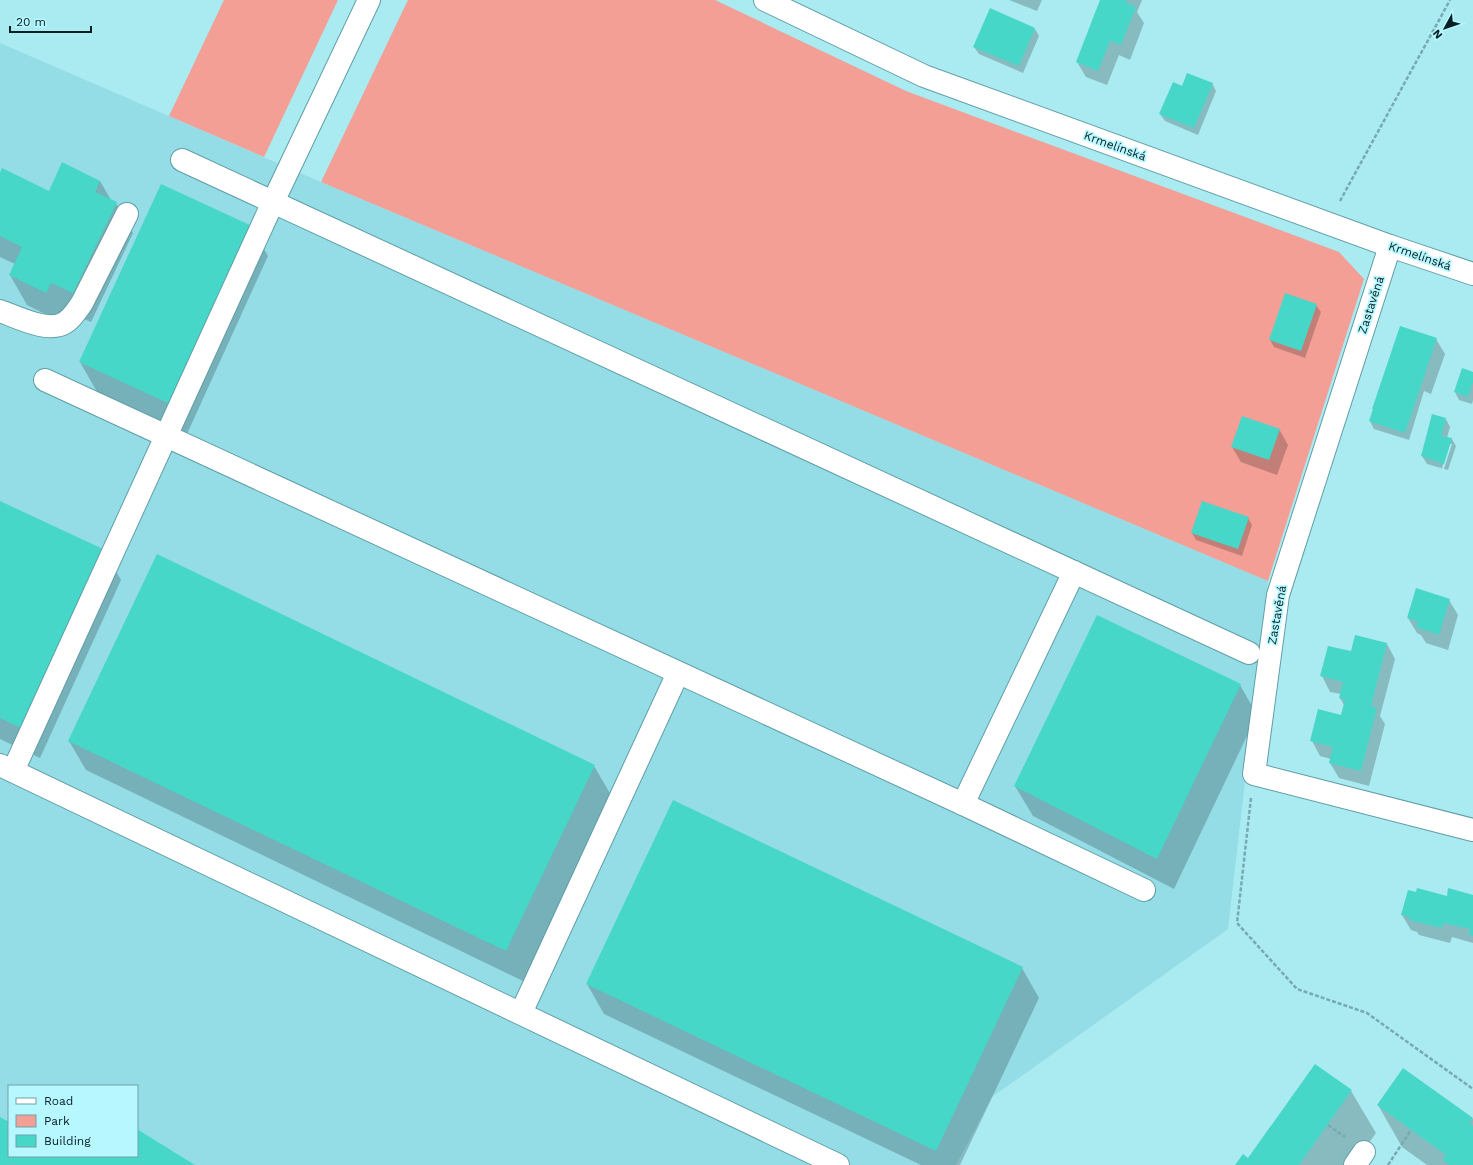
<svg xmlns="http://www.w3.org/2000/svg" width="1473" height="1165" viewBox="0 0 1473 1165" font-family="'Work Sans',sans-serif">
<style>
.built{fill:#94dde6}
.green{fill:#f39f96}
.shadow{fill:#0003;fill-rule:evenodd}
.building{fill:#46d7c9}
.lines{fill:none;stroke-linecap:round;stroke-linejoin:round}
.minor-casing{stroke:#619ea6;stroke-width:24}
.path{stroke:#76aab0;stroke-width:2.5;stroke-dasharray:4 2;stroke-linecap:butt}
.minor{stroke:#fff;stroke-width:22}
.labels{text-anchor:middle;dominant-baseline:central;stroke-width:3.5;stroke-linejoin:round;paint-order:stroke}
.street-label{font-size:12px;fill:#051f22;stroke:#b7f7ff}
</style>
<rect width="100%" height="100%" fill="#aaeaf1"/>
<!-- built -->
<polygon class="built" points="0,43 321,182 1268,581 1228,929 992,1097 956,1165 195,1165 137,1129 137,1086 9,1086 9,1123 0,1118"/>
<!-- green -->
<g class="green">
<polygon points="224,0 338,0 264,157 169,116"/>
<polygon points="408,0 715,0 906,91 1339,252 1364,279 1268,581 321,182"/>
</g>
<!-- shadow -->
<g class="shadow">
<polygon points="1009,0 1042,0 1037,11"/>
<polygon points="1101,0 1142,0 1137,12 1144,23 1130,60 1119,55 1107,85 1086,77 1077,62"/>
<polygon points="1035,29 1039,36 1023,73 979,54 974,47"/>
<polygon points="1212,83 1216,91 1198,135 1165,121 1160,114 1182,87"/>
<polygon points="0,175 49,192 100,181 111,200 116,203 133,233 91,322 68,312 63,323 27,305 10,275 15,264 0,257"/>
<polygon points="251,227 268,256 187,434 97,392 80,362"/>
<polygon points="1316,305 1321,312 1305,358 1274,347 1270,340"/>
<polygon points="1436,339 1445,354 1431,394 1424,391 1409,440 1374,429 1370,421 1374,410 1373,409"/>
<polygon points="1473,373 1473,400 1472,404 1459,400 1455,392"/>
<path d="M1446,419l4,8 -3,11 5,1 4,7 -8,24 -21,-6 -5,-8zM1450,444h2l-8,25 -2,-1z"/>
<polygon points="1279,429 1288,445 1277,475 1241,462 1232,447"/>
<polygon points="0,502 104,550 121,580 40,758 0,739"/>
<polygon points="1248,518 1252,525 1242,556 1196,540 1192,533"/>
<polygon points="1449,600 1458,615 1448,650 1426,643 1421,635 1417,633 1408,618"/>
<polygon points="1387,644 1395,659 1380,716 1385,724 1369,786 1339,778 1330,763 1331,759 1320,756 1312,741 1341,716 1344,705 1340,698 1341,694 1330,692 1322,676 1351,652"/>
<polygon points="1240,685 1257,715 1174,889 1033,816 1015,786"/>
<polygon points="69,741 594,766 611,795 523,981 86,770"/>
<polygon points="1473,896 1473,943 1452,937 1450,943 1419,935 1417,932 1411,930 1402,915 1448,897"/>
<polygon points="1022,968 1039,998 960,1165 921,1165 604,1014 587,984"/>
<polygon points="1315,1066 1351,1091 1376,1133 1353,1165 1236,1165 1249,1159"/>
<polygon points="1378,1105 1473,1119 1473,1165 1427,1165 1402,1147"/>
</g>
<!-- building -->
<g class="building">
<polygon points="1100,0 1127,0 1126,3 1136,7 1121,45 1110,41 1098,71 1076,62"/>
<polygon points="990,8 1035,28 1019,66 973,47"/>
<polygon points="1187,73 1213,83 1194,128 1159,114 1173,82 1182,86"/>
<polygon points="62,162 100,181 95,192 117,202 73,293 51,283 46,293 9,275 22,247 0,236 0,173 2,168 49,191"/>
<polygon points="161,184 252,226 170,404 79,362"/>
<polygon points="1285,293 1317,304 1301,351 1269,340"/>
<polygon points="1400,326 1437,338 1405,433 1369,421 1373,409 1372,409"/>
<polygon points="1462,368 1473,372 1473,382 1468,397 1454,392"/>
<polygon points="1432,414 1446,418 1441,436 1452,438 1444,464 1421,456"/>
<polygon points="1242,416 1280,429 1269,460 1231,447"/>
<polygon points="0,501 105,550 23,729 0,718"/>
<polygon points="1202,501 1249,517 1238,549 1191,533"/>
<polygon points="157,554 595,765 506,951 68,741"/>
<polygon points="1416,588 1450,599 1439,635 1416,627 1418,621 1407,618"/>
<polygon points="1097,615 1241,684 1157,859 1014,786"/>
<polygon points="1355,635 1387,643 1371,706 1377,708 1361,771 1329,763 1333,747 1310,741 1318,709 1341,715 1345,700 1339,698 1343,682 1320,676 1328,646 1351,651"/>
<polygon points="673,800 1023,967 936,1151 586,984"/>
<polygon points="1417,888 1447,896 1448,888 1473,895 1473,936 1469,935 1470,929 1443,923 1442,928 1409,920 1410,917 1401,915 1408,890 1416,892"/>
<polygon points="1315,1064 1352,1090 1299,1165 1235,1165 1243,1154 1248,1158"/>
<polygon points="1403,1068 1473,1118 1469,1123 1473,1126 1473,1165 1449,1165 1443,1160 1446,1155 1377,1105"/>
<polygon points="0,1117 9,1122 9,1156 137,1156 137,1129 195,1165 0,1165"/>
</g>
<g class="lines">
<!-- minor casing -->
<g class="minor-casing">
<g id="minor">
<polyline points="765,0 924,76 1390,246 1473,274"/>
<polyline points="182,160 1249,653"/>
<polyline points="1390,246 1278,595 1254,774 1473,830"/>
<path d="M0,311c17,6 49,23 66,11 7,-5 11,-12 16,-19l45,-89"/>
<polyline points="45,380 963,804 1144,890"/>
<polyline points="0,765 838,1165"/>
<polyline points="13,771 273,202 369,0"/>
<polyline points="963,804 1074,572"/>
<polyline points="521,1013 678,673"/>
<polyline points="1355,1165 1364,1152"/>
</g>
</g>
<!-- path -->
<g class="path">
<polyline points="1340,201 1450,0"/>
<polyline points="1251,798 1237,923 1297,989 1367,1013 1473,1089"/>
<polyline points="1328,1125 1345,1137"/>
<polyline points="1388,1165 1411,1130"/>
</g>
<!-- minor -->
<use href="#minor" class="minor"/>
</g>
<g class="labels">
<!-- street labels -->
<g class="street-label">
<text transform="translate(1115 146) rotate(20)">Krmelínská</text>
<text transform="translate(1420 256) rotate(19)">Krmelínská</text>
<text transform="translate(1371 305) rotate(-72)">Zastavěná</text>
<text transform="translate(1277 615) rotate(-80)">Zastavěná</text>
</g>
</g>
<!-- legend -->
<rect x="8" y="1085" width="130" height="72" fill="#b7f7ff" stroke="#70a1a7"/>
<rect x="16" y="1098" width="20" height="6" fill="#ffffff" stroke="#70a1a7"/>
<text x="44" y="1105" font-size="12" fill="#051f22">Road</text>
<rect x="16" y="1115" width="20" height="12" fill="#f39f96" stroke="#70a1a7"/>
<text x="44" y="1125" font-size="12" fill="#051f22">Park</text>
<rect x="16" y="1135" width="20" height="12" fill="#46d7c9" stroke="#70a1a7"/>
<text x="44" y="1145" font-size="12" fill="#051f22">Building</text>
<!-- north arrow -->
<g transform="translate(1445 28) rotate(230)" stroke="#b7f7ff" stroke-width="3" paint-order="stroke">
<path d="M0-3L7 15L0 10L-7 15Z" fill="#051f22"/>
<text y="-6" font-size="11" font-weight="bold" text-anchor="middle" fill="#051f22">N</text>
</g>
<!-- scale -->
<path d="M10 26v6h81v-6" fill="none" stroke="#051f22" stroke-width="2"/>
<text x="16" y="26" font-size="12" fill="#051f22" stroke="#b7f7ff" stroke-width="3" paint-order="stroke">20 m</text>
</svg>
